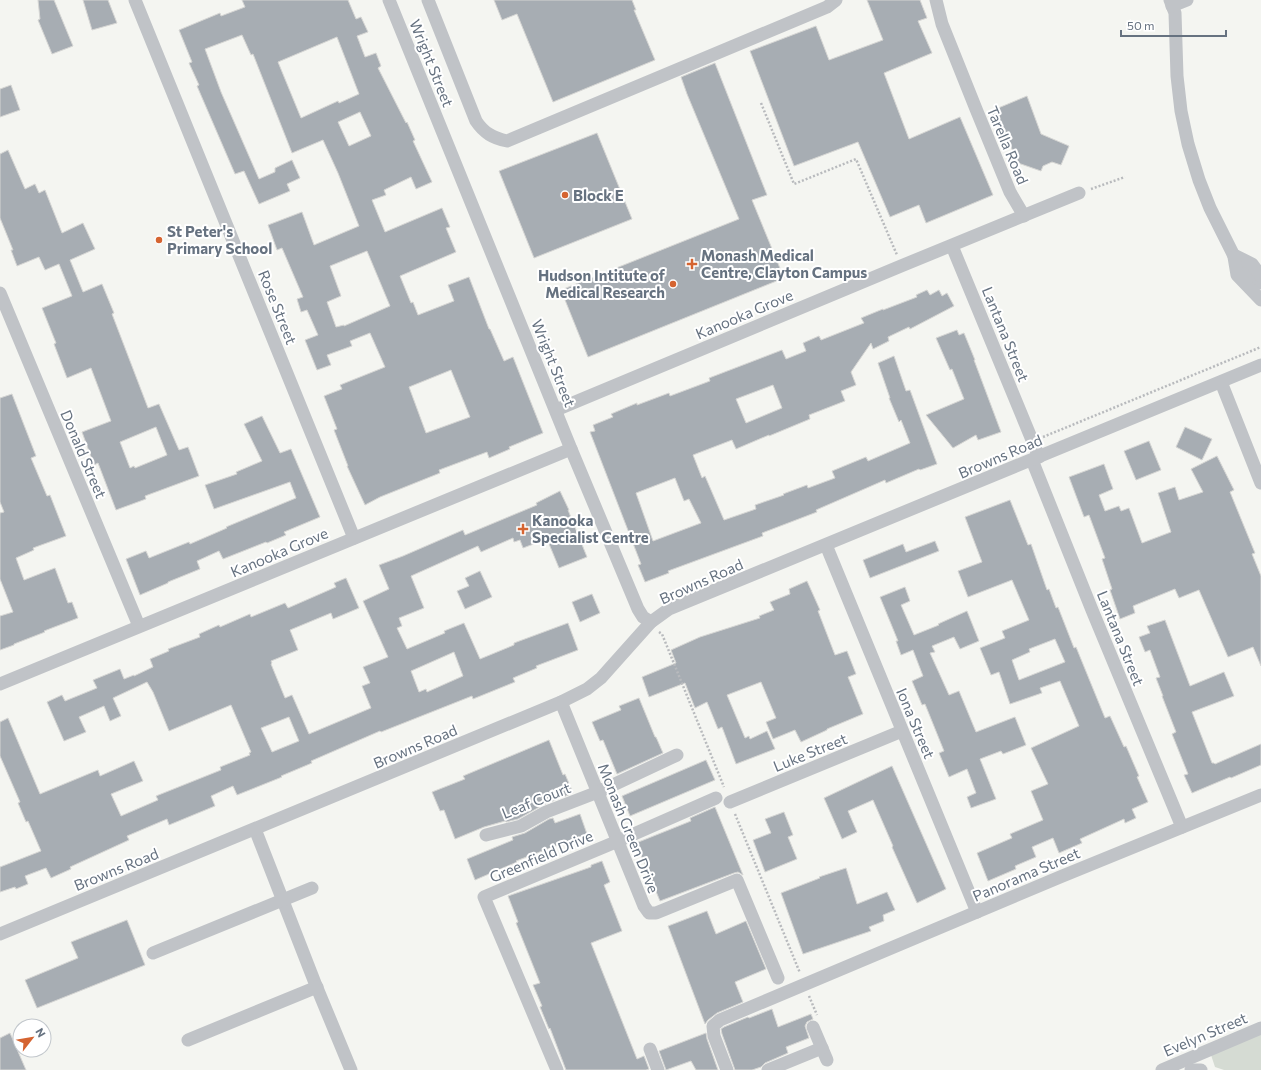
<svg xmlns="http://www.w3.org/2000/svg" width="1261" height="1070" viewBox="0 0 1261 1070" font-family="Commissioner,sans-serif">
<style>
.green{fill:#d5dbd3}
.building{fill:#a7adb3;stroke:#d6d6d4;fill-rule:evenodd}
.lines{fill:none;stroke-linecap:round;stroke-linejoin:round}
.path{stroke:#b8babd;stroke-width:2.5;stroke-dasharray:2 2;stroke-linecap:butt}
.minor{stroke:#c0c3c7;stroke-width:13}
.poi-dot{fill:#d56431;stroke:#fff;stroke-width:1.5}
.labels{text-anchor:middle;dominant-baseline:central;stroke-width:4;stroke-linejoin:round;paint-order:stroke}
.street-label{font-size:15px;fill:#667280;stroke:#fff}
.poi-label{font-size:15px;font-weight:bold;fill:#667280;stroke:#fff;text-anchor:start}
</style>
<rect width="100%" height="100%" fill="#f4f5f1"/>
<!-- green -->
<polygon class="green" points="1261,1034 1261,1070 1224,1070 1215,1067 1211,1055"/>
<!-- building -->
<g class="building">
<polygon points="38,0 54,0 73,46 52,54 38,20 40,19"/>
<polygon points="83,0 108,0 117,23 92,30"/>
<path d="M242,0h106l8,19 5,-2 7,15 -11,4 8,21 11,-4 5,13 -3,2 28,55 1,-1 8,18 -2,1 19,41 -16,7 -5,-12 -27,13 2,5 -14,5 13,32 57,-24 8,19 -4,1 10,24 -56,24 11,27 2,-1 5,13 36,-14 -6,-16 21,-8 20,52h1l14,32 9,-4 30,76 -34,14 1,2 -21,9 -2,-6 -48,18 1,3 -60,24 -15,8 -18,-39h1l-14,-36 3,-1 -13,-33 18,-7 -2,-4 45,-18 -15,-34 -20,8 2,5 -25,9 4,10 -14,5 -12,-30 13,-5 -11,-25 -6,2 -4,-13 6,-2 -21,-49 -5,2 -9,-25 34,-13 12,33 45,-19 -21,-53 -15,-33 -31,13 -39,-99 -2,1 -9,-20 -37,14 16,43 38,87 16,-7v-4l17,-8 8,18 -13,6 3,7 -31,13 -15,-33 -9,3 -38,-88 2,-1 -10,-22 3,-1 -13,-32 41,-17 1,3 24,-9zM337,37l22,57 -20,9 -1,-2 -37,17 -23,-56zM360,112l11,24 -22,10 -11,-24zM367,251l23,55 -46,20v-1l-8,2 -9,-25 14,-6 -11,-30zM451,370l19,47 -44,16 -17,-46z"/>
<polygon points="494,0 632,0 636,10 634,10 655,60 553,102 517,14 502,20"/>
<polygon points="867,0 920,0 927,18 918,21 932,53 884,73 909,139 960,117 993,195 926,223 919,205 890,217 858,142 794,166 750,51 816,26 829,60 883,40"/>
<polygon points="715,63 767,195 752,200 784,278 588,357 561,290 739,219 687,94 681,77"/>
<polygon points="11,85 20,110 0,117 0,89"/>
<polygon points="1027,96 1041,134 1069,146 1061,165 1052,162 1043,166 1041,171 1018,163 1004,131 1000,133 991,111"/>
<polygon points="597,133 632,219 534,258 499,171"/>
<path d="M8,150l17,39 10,-5 4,9 6,-3 17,43 21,-10 12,26 -25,11 13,32 19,-8 12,29 -2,1 36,94 11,-4 20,46 9,-3 11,29 -54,20 1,3 -30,11 -18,-47 -4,2 -12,-33 29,-11 -20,-53 -24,10 -13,-34 2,-1 -14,-35 30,-12 -13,-32 -14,6 -6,-13 -22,9 -6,-16h2l-13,-32v-64zM156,427l11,28 -32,13 -1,-2 -4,2 -10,-26z"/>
<path d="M927,290l3,5 9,-5 3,6 5,-3 7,13 -44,23 -1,-2 -21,10 1,4 -16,8 -2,-6 -20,29 5,13 -15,6 4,10 -36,14 1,4 -41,17v-1l-33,14 -4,-9 -39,15 9,23 3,-2 19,44 32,-11 -1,-4 29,-10 -1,-1 24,-9 1,3 27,-10 -3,-7 34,-14 2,4 42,-18 -9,-23 -2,2 -10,-24h1l-12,-35 16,-7 12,35 4,-1 27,74 -17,6 -1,-1 -33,14 -1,-3 -69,30 1,2 -55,21 1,3 -95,35 1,2 -24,9 -7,-17 3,-1 -51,-132 5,-1 -2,-6 20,-8 -2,-3 26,-11v2l32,-12 1,3 40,-15 -1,-3 73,-28 4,9 20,-8 -3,-8 16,-7 2,4 43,-17 -3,-5 22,-9v1l34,-13 -1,-2zM773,385l9,23 -36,15 -10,-24zM675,478l9,23 5,-2 12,24 -48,18 -17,-48z"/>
<polygon points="957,330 959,335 964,333 975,360 974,360 1001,432 978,440 976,435 953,448 926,415 964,399 952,369 950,370 936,338"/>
<polygon points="12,394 36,456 31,458 47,496 50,495 66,536 33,548 34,550 16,558 24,580 55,568 68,603 72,602 78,618 44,631 45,632 14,644 14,645 0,650 0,616 13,612 0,579 0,513 4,512 0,502 0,398"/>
<polygon points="262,416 280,453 291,449 320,517 284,532 286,535 267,543 266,542 223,559 219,551 197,561 200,569 168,582 168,583 140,595 126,559 146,551 149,558 189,542 190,544 227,528 226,527 296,498 290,482 214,509 205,485 237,474 236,472 262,461 244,424"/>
<polygon points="1185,427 1212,439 1202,460 1176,447"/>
<polygon points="1149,441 1161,470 1136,480 1124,451"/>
<polygon points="1217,456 1234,490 1230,492 1255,553 1252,554 1261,576 1261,666 1253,647 1228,657 1199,590 1179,598 1175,589 1133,606 1135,613 1120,619 1110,590 1112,589 1102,559 1105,558 1089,515 1084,517 1069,477 1104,464 1113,489 1099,495 1105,511 1119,506 1121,511 1129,508 1142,543 1171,532 1158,493 1175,487 1179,500 1203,492 1191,469"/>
<path d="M560,491l9,19h-1l19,47 -28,11 -12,-29 -24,9 -3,-8 -6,2 -1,-4 -32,14 -3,-6 -67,30 13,32 -25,10 3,8 -5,2 10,21 38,-16 -1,-2 20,-8 16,36 34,-14v-2l54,-20 10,27 -42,16 1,2 -24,10 2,4 -42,17 -1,-3 -91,36 -1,-1 -69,30 1,2 -31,13 1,1 -45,18 -4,-9 -22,10 4,10 -46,19 -2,-6 -40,17 2,4 -59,27 1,2 -20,9 -5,-10 -21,8 3,8 -12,5 -1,-2 -15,5v-25l41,-16 -13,-30 -2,1 -8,-19 2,-1 -20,-46v-34l8,-4 32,76 58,-24 2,6 34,-15 9,20 -32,13 10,22 37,-16 -2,-4 65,-26 -1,-3 30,-12 -1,-2 2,-1 -20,-47 -62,26 -16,-39 -6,-10 -34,16 8,18 -11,5 -6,-15 -25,11 7,15 -22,9 -17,-39 15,-7 3,6 32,-13 -4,-8 27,-11 4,10 10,-4v1l19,-9 -3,-8 19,-8 -1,-2 32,-12 -1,-3 20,-9 1,2 30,-13 1,3 34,-14 3,5 48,-21 -2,-4 12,-5 13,30 -26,11 -2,-6 -41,17 8,20 -27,11 1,2 -1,1 14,34 7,-3 17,39 62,-26 -9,-22 8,-3 -7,-16 25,-10 -25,-56 26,-12 -10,-24 24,-9 60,-26 2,5 72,-30 -1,-2zM454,652l9,24 -36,16 -1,-3 -7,3 -8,-21zM289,717l10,24 -27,11 -11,-24z"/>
<path d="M1010,500l18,45 3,-1 16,46 2,-1 7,19 2,-1 16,41 2,-1 29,71 5,-2 14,31 2,-1 13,30 -2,1 11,25 -16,7 4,9 -11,5 -1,-4 -44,20 2,4 -23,10 -6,-15 -21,9 4,10 -21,9 1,3 -28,12 -11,-28 35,-15 -2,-4 33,-14 -12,-29 17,-7 -17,-36 48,-22 -19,-45 -20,7 2,5 -32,11 -11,-32 -8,3 -11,-27 25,-10 -3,-7 27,-11 -17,-40 -44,17 -10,-26 24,-9 -17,-45zM1055,639l10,23 -46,18 -7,-20 18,-8 -1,-3z"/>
<polygon points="935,541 939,551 870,578 863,560 903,544 906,552"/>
<polygon points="480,571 492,597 465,609 457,591 469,586 465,578"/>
<polygon points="807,581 820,610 818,611 835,655 847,651 856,674 848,677 863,714 827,729 827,730 801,742 795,730 773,739 766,722 776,718 761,682 727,695 745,738 749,736 750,739 767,731 775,749 736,764 722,727 718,729 707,702 695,708 685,683 649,697 642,677 676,663 671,650 700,637 760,618 759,616 774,610 770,602 790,594 789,589"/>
<polygon points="905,587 910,601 901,605 914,635 939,625 938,624 967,611 979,641 960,649 954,637 932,646 935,652 930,653 949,695 959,691 976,732 1015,717 1026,745 1003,754 1001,751 980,759 996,799 971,808 967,797 976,793 967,769 949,777 939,753 944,751 925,704 922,705 912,681 923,676 913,650 901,655 896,641 898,641 880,597"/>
<polygon points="592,594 600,613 580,622 572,602"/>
<polygon points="1165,620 1190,686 1224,672 1234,696 1192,712 1212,763 1214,763 1215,764 1261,744 1261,765 1231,778 1230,777 1192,793 1184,775 1188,774 1172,734 1176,732 1162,696 1163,696 1156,678 1160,677 1150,650 1145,652 1139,637 1150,633 1147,626"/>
<polygon points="639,698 655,737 656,737 663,753 617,774 603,740 600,741 592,722 621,710 619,706"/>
<polygon points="549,740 563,775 565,774 573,793 543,805 518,819 506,822 505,821 484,827 455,839 444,810 440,811 432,792 465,779 463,776"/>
<polygon points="706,760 715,780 630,816 622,796"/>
<polygon points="892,766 946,889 917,903 892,847 893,846 873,800 848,811 857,832 842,839 824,798"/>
<polygon points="715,807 743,875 738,872 734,873 660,901 636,843 691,821 690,818"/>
<polygon points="784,812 793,835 788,837 797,859 765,872 753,840 771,833 765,819"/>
<polygon points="580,814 587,834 516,861 517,862 475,880 467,859 513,840 512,837 525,833 549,819 553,818 555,823"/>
<polygon points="602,861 610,882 604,885 622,931 591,943 637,1059 644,1056 649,1069 646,1070 566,1070 550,1028 549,1029 540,1007 542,1006 533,985 540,983 516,923 518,922 508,896 591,867 591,865"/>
<polygon points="846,868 857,904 887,892 895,910 883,915 884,921 869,927 871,931 803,954 781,893 820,878 819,877"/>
<polygon points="707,911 716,934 746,921 766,969 735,982 743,1002 717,1013 708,1020 705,1024 668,926"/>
<polygon points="127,920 145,965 37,1008 25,980 78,958 71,942"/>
<polygon points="772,1009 778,1027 811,1014 813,1019 807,1022 805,1026 809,1038 786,1047 788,1053 765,1063 761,1067 752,1070 735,1070 722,1034 721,1029 724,1027 748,1017 749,1018"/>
<polygon points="10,1033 26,1070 0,1070 0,1038"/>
<polygon points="706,1033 707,1039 718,1070 696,1070 691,1061 666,1070 659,1051"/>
</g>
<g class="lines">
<!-- path -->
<g class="path">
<polyline points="761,103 794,184 856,159 897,255"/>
<polyline points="1091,189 1125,177"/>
<polyline points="1043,437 1261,347"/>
<polyline points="659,632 662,634 724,787"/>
<polyline points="735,814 800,973"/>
<polyline points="809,996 817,1015"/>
</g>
<!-- minor -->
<g class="minor">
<polyline points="135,0 354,538"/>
<polyline points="389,0 571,449 638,609 643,617 651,622"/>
<path d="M428,0l48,121c8,12 17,17 31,20l320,-134 9,-7"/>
<polyline points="936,0 942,24 976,109 1010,192 1024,216"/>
<polyline points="1170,0 1175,13 1177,76 1181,111 1188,144 1199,180 1210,208 1233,254 1248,275 1261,283"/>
<polyline points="1172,6 1187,0"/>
<polyline points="952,246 1039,457"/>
<polyline points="1236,256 1252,264 1261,276"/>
<polyline points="1234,257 1237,275 1261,300"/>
<polyline points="0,293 139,626"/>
<polyline points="1221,382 1261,483"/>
<polyline points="556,410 901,266 1079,193"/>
<polyline points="1032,460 1092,610 1182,827"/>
<polyline points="826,545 977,912"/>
<polyline points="0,684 571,449"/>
<polyline points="561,702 644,906 649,913 656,913 737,880 778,978"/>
<polyline points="730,802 902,731"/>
<polyline points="255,829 315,983 351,1070"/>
<polyline points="486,835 521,826 546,812 598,792 677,755"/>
<polyline points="0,934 561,702 587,689 601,678 651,622 669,609 1261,365"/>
<polyline points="153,953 312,888"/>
<polyline points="813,1027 827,1060"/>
<polyline points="188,1040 317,987"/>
<polyline points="650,1049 658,1070"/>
<polyline points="557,1070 484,897 618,841 716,798"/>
<polyline points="727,1070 714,1036 713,1026 720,1020 1060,877 1261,795"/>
<polyline points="768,1070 822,1048"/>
<polyline points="1162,1070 1261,1028"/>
<polyline points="1191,1070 1201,1070"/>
</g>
</g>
<!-- markers -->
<g class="poi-dot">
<circle cx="565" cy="195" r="4"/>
<circle cx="159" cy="240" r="4"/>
<path d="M690 258h4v4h4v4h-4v4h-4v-4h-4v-4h4z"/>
<circle cx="673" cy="284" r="4"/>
<path d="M521 523h4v4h4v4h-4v4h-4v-4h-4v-4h4z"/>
</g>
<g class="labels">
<!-- street labels -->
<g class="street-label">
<text transform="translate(432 63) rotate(68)">Wright Street</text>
<text transform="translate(1008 145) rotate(67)">Tarella Road</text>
<text transform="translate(278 307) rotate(68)">Rose Street</text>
<text transform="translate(744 314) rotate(-23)">Kanooka Grove</text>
<text transform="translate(1006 334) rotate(68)">Lantana Street</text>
<text transform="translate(554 363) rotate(68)">Wright Street</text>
<text transform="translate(84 454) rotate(67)">Donald Street</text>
<text transform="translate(1000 456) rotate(-23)">Browns Road</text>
<text transform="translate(279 552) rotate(-23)">Kanooka Grove</text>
<text transform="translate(701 581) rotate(-24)">Browns Road</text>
<text transform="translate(1121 638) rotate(68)">Lantana Street</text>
<text transform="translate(916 723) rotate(67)">Iona Street</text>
<text transform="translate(415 746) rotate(-23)">Browns Road</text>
<text transform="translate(810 752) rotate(-22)">Luke Street</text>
<text transform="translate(536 800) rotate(-22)">Leaf Court</text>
<text transform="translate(629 828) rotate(68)">Monash Green Drive</text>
<text transform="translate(541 856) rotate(-23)">Greenfield Drive</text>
<text transform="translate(116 869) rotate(-22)">Browns Road</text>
<text transform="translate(1026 874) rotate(-23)">Panorama Street</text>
<text transform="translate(1205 1034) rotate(-23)">Evelyn Street</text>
</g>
<!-- poi labels -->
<g class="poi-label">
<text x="573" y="195">Block E</text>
<text x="167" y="231">St Peter's<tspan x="167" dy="17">Primary School</tspan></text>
<text x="701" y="255">Monash Medical<tspan x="701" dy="17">Centre, Clayton Campus</tspan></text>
<text x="665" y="275" text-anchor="end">Hudson Intitute of<tspan x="665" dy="17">Medical Research</tspan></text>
<text x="532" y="520">Kanooka<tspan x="532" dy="17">Specialist Centre</tspan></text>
</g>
</g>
<!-- north arrow -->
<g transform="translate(32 1038) rotate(59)"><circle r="19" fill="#ffffff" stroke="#c2c7cc"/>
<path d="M0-3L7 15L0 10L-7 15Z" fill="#d56431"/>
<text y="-6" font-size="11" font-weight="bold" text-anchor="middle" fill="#667280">N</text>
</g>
<!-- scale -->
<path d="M1121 30v6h105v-6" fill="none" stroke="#667280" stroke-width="2"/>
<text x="1127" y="30" font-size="12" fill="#667280" stroke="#ffffff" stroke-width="3" paint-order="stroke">50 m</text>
</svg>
